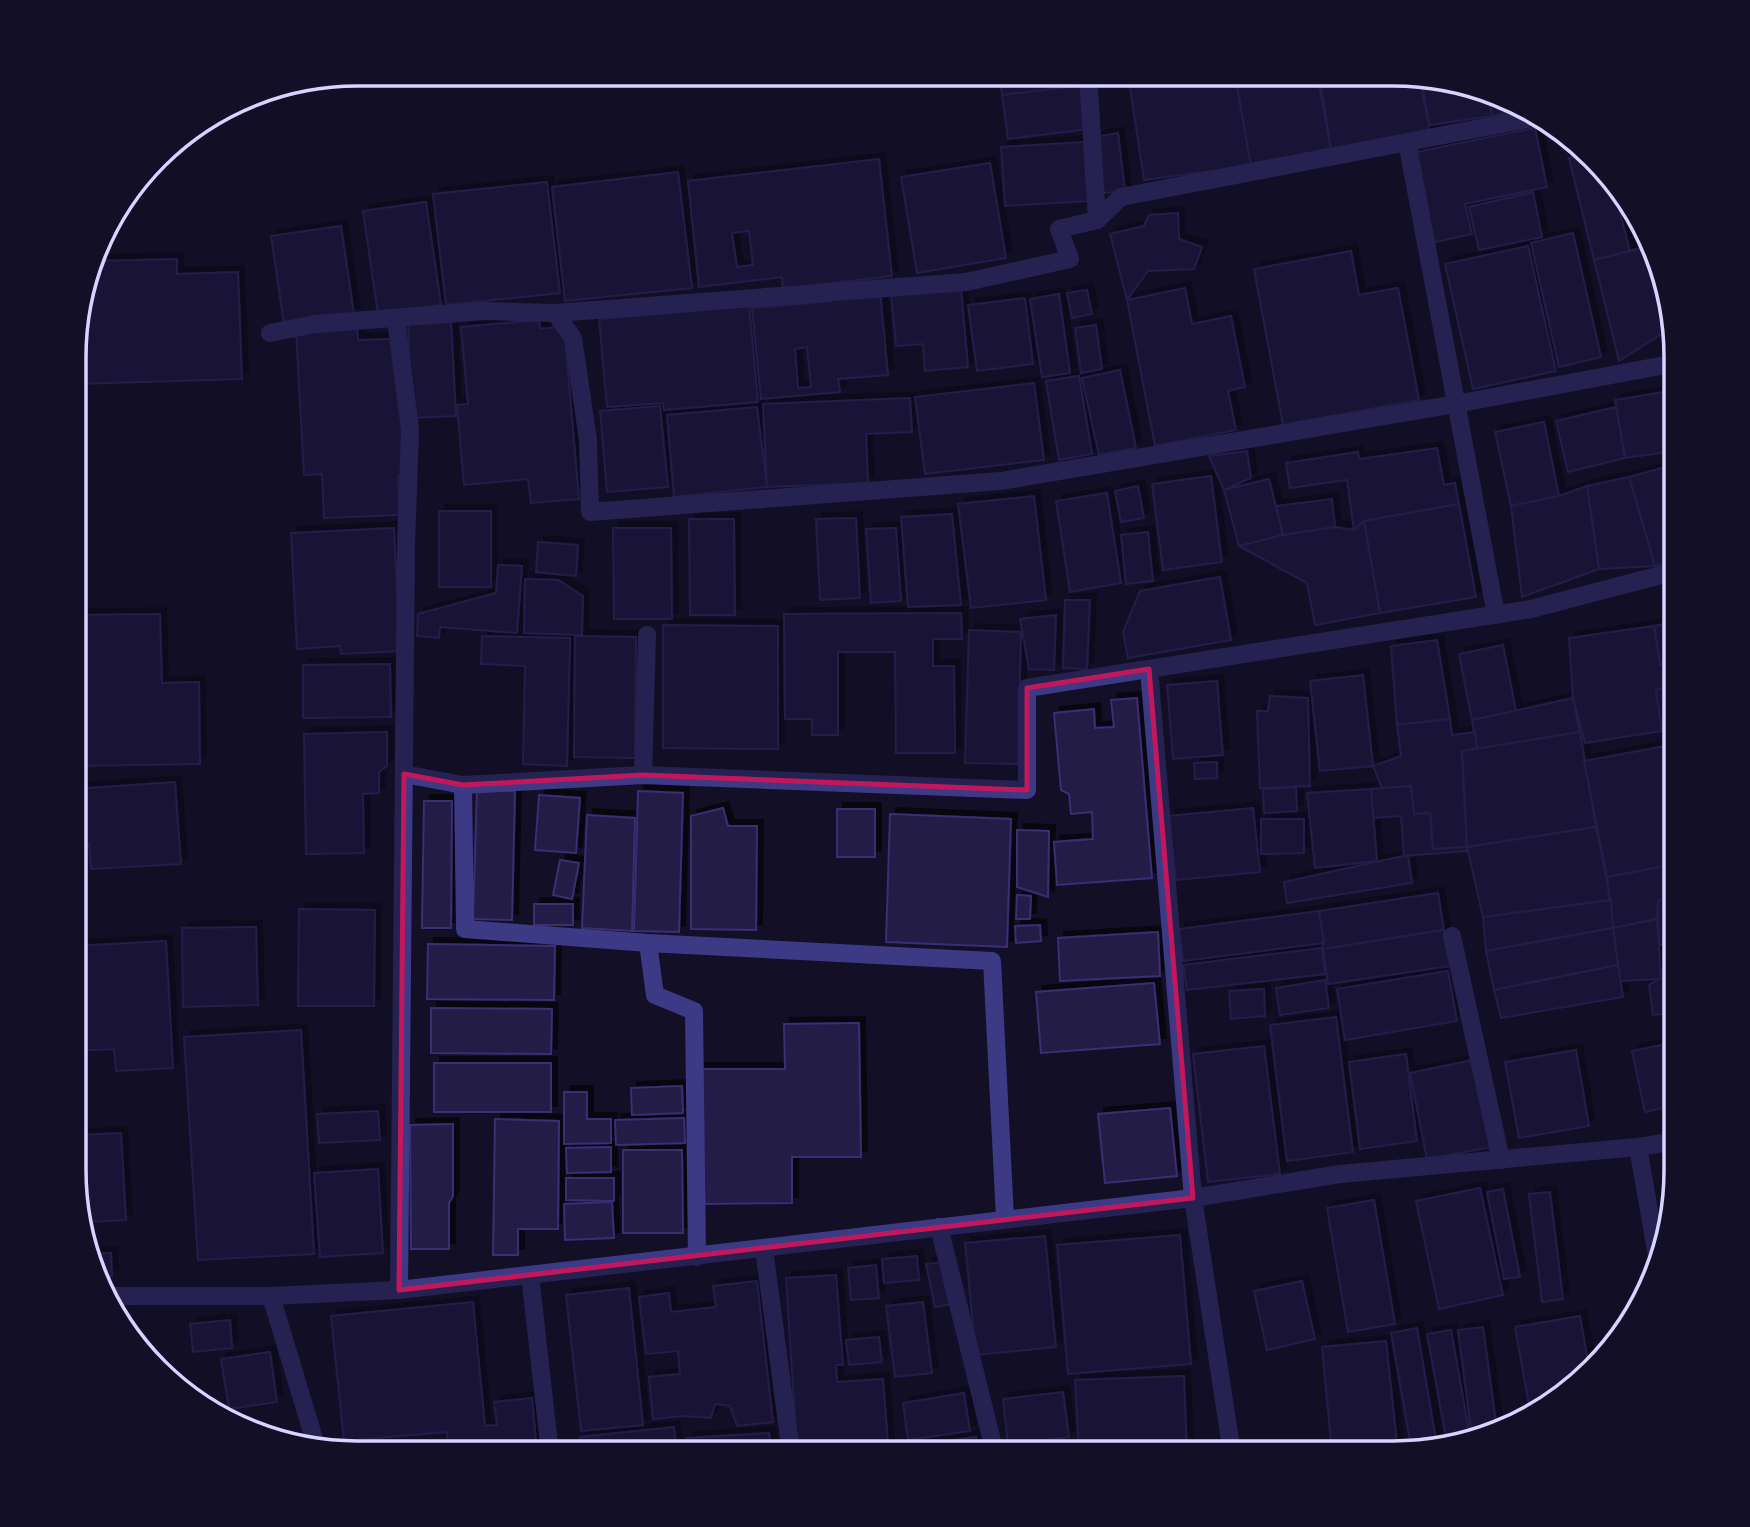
<svg xmlns="http://www.w3.org/2000/svg" width="1750" height="1527" viewBox="0 0 1750 1527" font-family="'PT Sans',sans-serif">
<style>
.building{fill:#241b47;stroke:#3b2d73;stroke-width:2;fill-rule:evenodd;filter:url(#shadow)}
.lines{fill:none;stroke-linecap:round;stroke-linejoin:round}
.street{stroke:#3d3a85;stroke-width:18}
.marked{fill:none;stroke:#c2185b;stroke-width:5;stroke-linejoin:round}
.rim{fill:none;stroke:#d9d4ff;stroke-width:3.5}
</style>
<defs>
<filter id="shadow"><feDropShadow dx="6" dy="-6" stdDeviation="0" flood-color="#0009"/></filter>
</defs>
<rect width="100%" height="100%" fill="#130f26"/>
<!-- building -->
<g class="building">
<polygon points="999,74 1083,74 1085,85 1002,95"/>
<polygon points="1128,74 1235,74 1251,166 1144,180"/>
<polygon points="1235,74 1317,74 1331,150 1251,166"/>
<polygon points="1319,74 1412,74 1419,76 1429,125 1427,136 1331,150"/>
<polygon points="1421,77 1489,95 1492,116 1429,125"/>
<polygon points="1085,85 1090,129 1008,139 1002,95"/>
<polygon points="1489,95 1518,103 1526,109 1492,116"/>
<polygon points="1535,128 1547,187 1465,204 1472,234 1431,243 1412,153"/>
<polygon points="1118,133 1125,191 1104,193 1096,137"/>
<polygon points="1084,142 1088,201 1005,206 1001,147"/>
<polygon points="1588,153 1594,157 1613,186 1630,251 1594,260 1569,158"/>
<path d="M879,159l13,117 -109,13 -1,-12 -83,10 -11,-106zM749,231l4,34 -16,2 -5,-34z"/>
<polygon points="990,163 1006,258 917,273 901,177"/>
<polygon points="678,172 692,288 565,301 552,187"/>
<polygon points="547,182 560,293 446,305 433,194"/>
<polygon points="1533,192 1542,237 1479,250 1469,207"/>
<polygon points="426,202 441,305 378,314 363,211"/>
<polygon points="1178,213 1179,239 1202,247 1194,269 1148,271 1127,300 1110,234 1144,226 1149,215"/>
<polygon points="341,226 354,314 284,324 271,236"/>
<polygon points="1573,233 1601,357 1559,367 1531,243"/>
<polygon points="1653,245 1673,327 1619,361 1594,260"/>
<polygon points="1528,246 1556,371 1473,389 1445,264"/>
<polygon points="1351,251 1359,295 1398,288 1419,400 1283,425 1254,269"/>
<polygon points="177,259 177,274 238,272 242,379 76,384 76,319 96,261"/>
<polygon points="961,288 968,367 925,371 923,344 896,346 891,294"/>
<polygon points="1185,288 1192,324 1231,316 1245,387 1228,391 1236,430 1155,446 1127,300"/>
<path d="M880,290l8,85 -50,4 2,13 -79,7 -9,-91 80,-7v-6zM807,347l4,40 -13,1 -3,-39z"/>
<polygon points="1087,290 1092,314 1072,318 1067,293"/>
<polygon points="1059,294 1070,373 1042,377 1030,299"/>
<polygon points="1025,298 1033,364 977,371 968,305"/>
<polygon points="749,306 758,402 664,410 663,403 607,407 599,319"/>
<polygon points="539,320 540,329 564,326 579,499 531,503 528,479 464,485 457,405 468,404 461,327"/>
<polygon points="451,321 456,416 412,418 408,323"/>
<polygon points="1096,325 1102,369 1081,373 1075,328"/>
<polygon points="357,327 358,340 391,339 399,348 405,476 398,476 400,515 324,518 322,474 304,475 296,330"/>
<polygon points="1120,370 1136,448 1099,455 1082,378"/>
<polygon points="1079,376 1092,454 1059,460 1046,381"/>
<polygon points="1034,383 1044,460 925,474 915,397"/>
<polygon points="1676,390 1676,451 1625,458 1615,400"/>
<polygon points="910,398 912,432 866,434 868,483 767,487 763,404"/>
<polygon points="660,406 668,487 607,492 600,411"/>
<polygon points="757,407 767,487 674,497 667,415"/>
<polygon points="1616,407 1625,458 1568,472 1556,421"/>
<polygon points="1544,422 1559,496 1511,506 1495,432"/>
<polygon points="1437,448 1444,485 1455,483 1459,504 1364,521 1354,530 1347,480 1290,488 1286,463 1358,452 1359,459"/>
<polygon points="1247,451 1251,478 1224,490 1209,456"/>
<polygon points="1676,464 1676,560 1655,566 1629,477"/>
<polygon points="1211,476 1222,562 1163,570 1152,484"/>
<polygon points="1629,477 1655,566 1599,569 1587,486"/>
<polygon points="1269,479 1283,535 1239,546 1224,490"/>
<polygon points="1138,486 1144,518 1121,522 1115,491"/>
<polygon points="1587,486 1599,569 1522,597 1511,506 1559,496"/>
<polygon points="1107,493 1121,583 1070,592 1056,501"/>
<polygon points="1034,496 1046,600 971,608 958,504"/>
<polygon points="1332,499 1335,527 1283,535 1276,506"/>
<polygon points="1459,504 1476,597 1380,613 1364,521"/>
<rect x="439" y="511" width="52" height="76"/>
<polygon points="952,514 961,605 908,607 901,517"/>
<polygon points="856,518 860,598 820,600 816,519"/>
<polygon points="689,519 734,519 735,615 690,615"/>
<polygon points="1364,521 1380,613 1315,625 1307,583 1239,546 1283,535 1335,527 1354,530"/>
<polygon points="394,528 400,651 341,654 340,646 297,649 291,533"/>
<polygon points="613,528 671,528 672,619 614,619"/>
<polygon points="896,528 901,601 871,603 866,529"/>
<polygon points="1148,532 1153,581 1126,584 1121,535"/>
<polygon points="538,542 578,545 576,576 536,572"/>
<polygon points="498,565 522,566 517,633 440,627 439,638 417,636 418,614 496,593"/>
<polygon points="1220,577 1231,640 1128,658 1123,632 1140,591"/>
<polygon points="525,579 558,580 583,596 582,635 524,633"/>
<polygon points="1065,600 1090,600 1087,669 1063,668"/>
<polygon points="961,613 962,639 933,639 933,666 954,666 955,753 896,753 895,652 838,652 838,735 812,735 812,719 785,719 784,614"/>
<polygon points="160,614 162,683 199,682 200,764 75,766 75,615"/>
<polygon points="1056,615 1054,670 1029,669 1020,619"/>
<polygon points="1676,622 1676,663 1660,665 1654,626"/>
<polygon points="663,625 778,626 778,749 663,748"/>
<polygon points="1654,626 1660,665 1676,663 1676,687 1656,690 1662,731 1585,743 1573,698 1569,638"/>
<polygon points="969,630 1021,632 1018,764 965,763"/>
<polygon points="482,636 570,638 567,766 523,764 525,666 481,664"/>
<polygon points="575,636 636,637 635,758 574,757"/>
<polygon points="1437,640 1450,719 1397,725 1391,646"/>
<polygon points="1503,645 1516,711 1472,720 1459,654"/>
<polygon points="390,664 391,717 303,718 303,665"/>
<polygon points="1363,675 1373,766 1320,771 1310,681"/>
<polygon points="1217,681 1223,755 1173,759 1167,685"/>
<polygon points="1676,687 1676,729 1662,731 1656,690"/>
<polygon points="1270,696 1308,698 1310,786 1260,788 1257,711 1268,711"/>
<polygon points="1137,698 1152,878 1057,885 1054,842 1093,839 1092,812 1071,814 1069,794 1061,790 1054,713 1094,709 1095,728 1114,727 1111,700"/>
<polygon points="1573,698 1580,732 1477,749 1472,720"/>
<polygon points="1450,719 1452,735 1475,732 1477,749 1462,751 1467,847 1433,849 1430,813 1414,814 1411,786 1382,788 1373,766 1401,756 1397,725"/>
<polygon points="387,732 387,766 379,772 379,793 363,794 364,853 306,854 304,734"/>
<polygon points="1580,732 1596,827 1467,847 1462,751"/>
<polygon points="1676,744 1676,864 1607,877 1584,761"/>
<polygon points="1217,762 1217,778 1195,779 1194,763"/>
<polygon points="175,782 181,864 91,869 89,844 77,844 75,789"/>
<polygon points="1411,786 1414,814 1430,813 1433,849 1467,847 1467,851 1404,856 1401,816 1373,818 1371,789"/>
<polygon points="1296,787 1297,811 1264,813 1263,789"/>
<polygon points="1371,789 1377,861 1315,868 1307,793"/>
<polygon points="477,790 515,791 512,920 473,919"/>
<polygon points="638,791 683,793 679,932 634,931"/>
<polygon points="539,795 580,798 576,853 535,850"/>
<polygon points="424,801 452,801 451,928 422,928"/>
<polygon points="723,808 728,826 757,826 756,930 691,929 691,816"/>
<polygon points="1253,808 1260,872 1176,880 1169,816"/>
<rect x="837" y="809" width="38" height="48"/>
<polygon points="890,814 1011,819 1007,947 886,942"/>
<polygon points="587,815 635,818 632,931 582,928"/>
<polygon points="1261,819 1304,819 1304,853 1261,854"/>
<polygon points="1596,827 1611,900 1483,917 1467,847"/>
<polygon points="1017,830 1049,831 1048,897 1017,887"/>
<polygon points="1408,855 1412,883 1287,903 1284,882"/>
<polygon points="560,860 579,863 572,899 553,895"/>
<polygon points="1676,864 1676,897 1658,900 1657,919 1613,928 1607,877"/>
<polygon points="1438,893 1444,930 1323,949 1319,911"/>
<polygon points="1017,895 1031,896 1030,919 1016,919"/>
<polygon points="1676,897 1676,943 1659,945 1658,900"/>
<polygon points="1611,900 1613,928 1486,951 1483,917"/>
<rect x="534" y="904" width="39" height="21"/>
<polygon points="299,909 375,910 374,1006 298,1006"/>
<polygon points="1319,911 1324,943 1183,961 1179,929"/>
<polygon points="1657,919 1661,979 1620,981 1613,928"/>
<polygon points="1040,925 1041,941 1016,943 1015,926"/>
<polygon points="256,927 258,1005 183,1007 182,928"/>
<polygon points="1613,928 1618,965 1494,990 1486,951"/>
<polygon points="1444,930 1451,966 1328,984 1323,949"/>
<polygon points="1158,932 1160,976 1060,981 1058,938"/>
<polygon points="166,941 173,1068 116,1071 114,1049 74,1051 75,946"/>
<polygon points="428,944 555,946 554,1000 427,999"/>
<polygon points="1322,948 1325,974 1187,990 1183,965"/>
<polygon points="1618,965 1623,997 1501,1018 1494,990"/>
<polygon points="1676,969 1676,1012 1653,1015 1649,985"/>
<polygon points="1448,971 1457,1021 1345,1040 1337,989"/>
<polygon points="1325,980 1329,1008 1280,1015 1276,988"/>
<polygon points="1154,983 1160,1044 1041,1053 1036,992"/>
<polygon points="1264,989 1265,1016 1231,1019 1229,991"/>
<polygon points="431,1008 552,1009 551,1054 431,1053"/>
<polygon points="1336,1017 1353,1152 1287,1161 1270,1025"/>
<polygon points="859,1023 861,1157 792,1157 792,1203 700,1204 699,1069 785,1069 784,1024"/>
<polygon points="301,1030 314,1254 198,1260 184,1037"/>
<polygon points="1676,1042 1676,1105 1645,1112 1632,1051"/>
<polygon points="1264,1046 1280,1174 1208,1182 1193,1054"/>
<polygon points="1576,1050 1589,1126 1519,1138 1505,1062"/>
<polygon points="1406,1054 1417,1141 1360,1149 1349,1062"/>
<polygon points="1473,1060 1491,1147 1427,1159 1410,1073"/>
<rect x="434" y="1063" width="117" height="49"/>
<polygon points="682,1086 683,1113 632,1115 631,1088"/>
<polygon points="564,1092 587,1092 587,1119 611,1119 611,1143 564,1144"/>
<polygon points="1170,1108 1177,1176 1105,1183 1098,1114"/>
<polygon points="378,1111 380,1140 319,1143 317,1114"/>
<polygon points="684,1118 685,1143 616,1145 615,1120"/>
<polygon points="495,1119 559,1121 558,1229 518,1229 518,1255 493,1255"/>
<polygon points="453,1124 453,1196 449,1203 449,1249 411,1249 410,1125"/>
<polygon points="121,1133 126,1220 87,1222 82,1135"/>
<polygon points="611,1147 611,1172 567,1173 566,1148"/>
<polygon points="623,1150 682,1150 683,1233 623,1233"/>
<polygon points="378,1169 383,1253 320,1257 314,1173"/>
<polygon points="1675,1176 1671,1197 1668,1177"/>
<polygon points="566,1178 614,1178 614,1201 566,1200"/>
<polygon points="1480,1188 1503,1295 1439,1309 1416,1201"/>
<polygon points="1503,1189 1520,1277 1504,1279 1487,1192"/>
<polygon points="1550,1192 1563,1299 1542,1302 1529,1194"/>
<polygon points="1374,1200 1395,1324 1348,1332 1327,1208"/>
<polygon points="612,1202 614,1238 565,1240 564,1204"/>
<polygon points="1180,1235 1191,1364 1068,1374 1057,1245"/>
<polygon points="1045,1236 1056,1347 976,1355 965,1243"/>
<polygon points="111,1253 112,1276 98,1277 91,1254"/>
<polygon points="917,1256 919,1280 884,1283 882,1259"/>
<polygon points="943,1262 951,1304 935,1307 926,1264"/>
<polygon points="876,1265 879,1298 851,1300 848,1268"/>
<polygon points="836,1275 843,1365 836,1365 837,1382 883,1379 888,1445 797,1451 786,1278"/>
<polygon points="757,1281 773,1422 737,1426 730,1406 715,1404 711,1418 683,1416 653,1419 649,1377 680,1374 678,1351 646,1354 639,1297 669,1293 671,1312 716,1307 713,1286"/>
<polygon points="1302,1281 1315,1339 1267,1350 1254,1291"/>
<polygon points="629,1288 643,1425 581,1431 566,1295"/>
<polygon points="473,1302 485,1426 497,1425 494,1402 532,1398 537,1453 449,1453 447,1432 344,1441 331,1316"/>
<polygon points="923,1302 932,1373 895,1377 886,1306"/>
<polygon points="1580,1316 1590,1373 1531,1416 1515,1327"/>
<polygon points="230,1320 232,1348 193,1352 190,1324"/>
<polygon points="1483,1327 1497,1430 1472,1437 1458,1330"/>
<polygon points="1417,1328 1437,1446 1412,1453 1391,1333"/>
<polygon points="1451,1330 1470,1437 1447,1443 1427,1334"/>
<polygon points="879,1337 882,1362 849,1365 846,1340"/>
<polygon points="1386,1341 1398,1453 1332,1453 1322,1347"/>
<polygon points="270,1352 277,1402 229,1409 221,1359"/>
<polygon points="1184,1376 1187,1453 1079,1453 1075,1380"/>
<polygon points="1063,1392 1069,1437 1008,1445 1003,1399"/>
<polygon points="964,1393 970,1431 908,1440 903,1403"/>
<polygon points="674,1427 677,1453 581,1453 580,1437"/>
<polygon points="769,1433 771,1453 688,1453 687,1438"/>
<polygon points="976,1437 978,1453 912,1453 911,1446"/>
</g>
<g class="lines">
<!-- street -->
<g class="street">
<polyline points="1088,74 1097,220 1121,197 1538,117"/>
<polyline points="1407,142 1496,615"/>
<polyline points="555,313 573,338 588,440 590,512 1001,481 1456,404 1676,363"/>
<polyline points="396,319 410,430 406,545 399,1290"/>
<polyline points="270,333 315,324 484,311 555,313 966,282 1070,259 1059,229 1097,220"/>
<polyline points="1149,669 1193,1198 1232,1453"/>
<polyline points="404,774 463,785 643,775 1027,790 1027,688 1531,609 1676,571"/>
<polyline points="643,775 647,635"/>
<polyline points="463,785 465,929 648,943 992,961 1005,1218"/>
<polyline points="1452,936 1501,1160"/>
<polyline points="648,943 655,995 694,1011 697,1257"/>
<polyline points="1638,1147 1658,1262"/>
<polyline points="939,1227 995,1453"/>
<polyline points="764,1249 791,1453"/>
<polyline points="530,1275 550,1453"/>
<polyline points="103,1296 271,1296 399,1290 1193,1198 1340,1174 1638,1147 1676,1141"/>
<polyline points="271,1296 316,1445"/>
</g>
</g>
<!-- marked area -->
<path d="M0 0H1750V1527H0ZM1149,669l44,529 -794,92 5,-516 59,11 180,-10 384,15v-102z" fill="#130f26" fill-opacity=".55" fill-rule="evenodd"/>
<path class="marked" d="M1149,669l44,529 -794,92 5,-516 59,11 180,-10 384,15v-102z"/>
<!-- crop -->
<path d="M0 0H1750V1527H0ZM357 86H1393A271 271 0 0 1 1664 357V1170A271 271 0 0 1 1393 1441H357A271 271 0 0 1 86 1170V357A271 271 0 0 1 357 86Z" fill="#130f26" fill-rule="evenodd"/>
<path class="rim" d="M357 86H1393A271 271 0 0 1 1664 357V1170A271 271 0 0 1 1393 1441H357A271 271 0 0 1 86 1170V357A271 271 0 0 1 357 86Z"/>
</svg>
